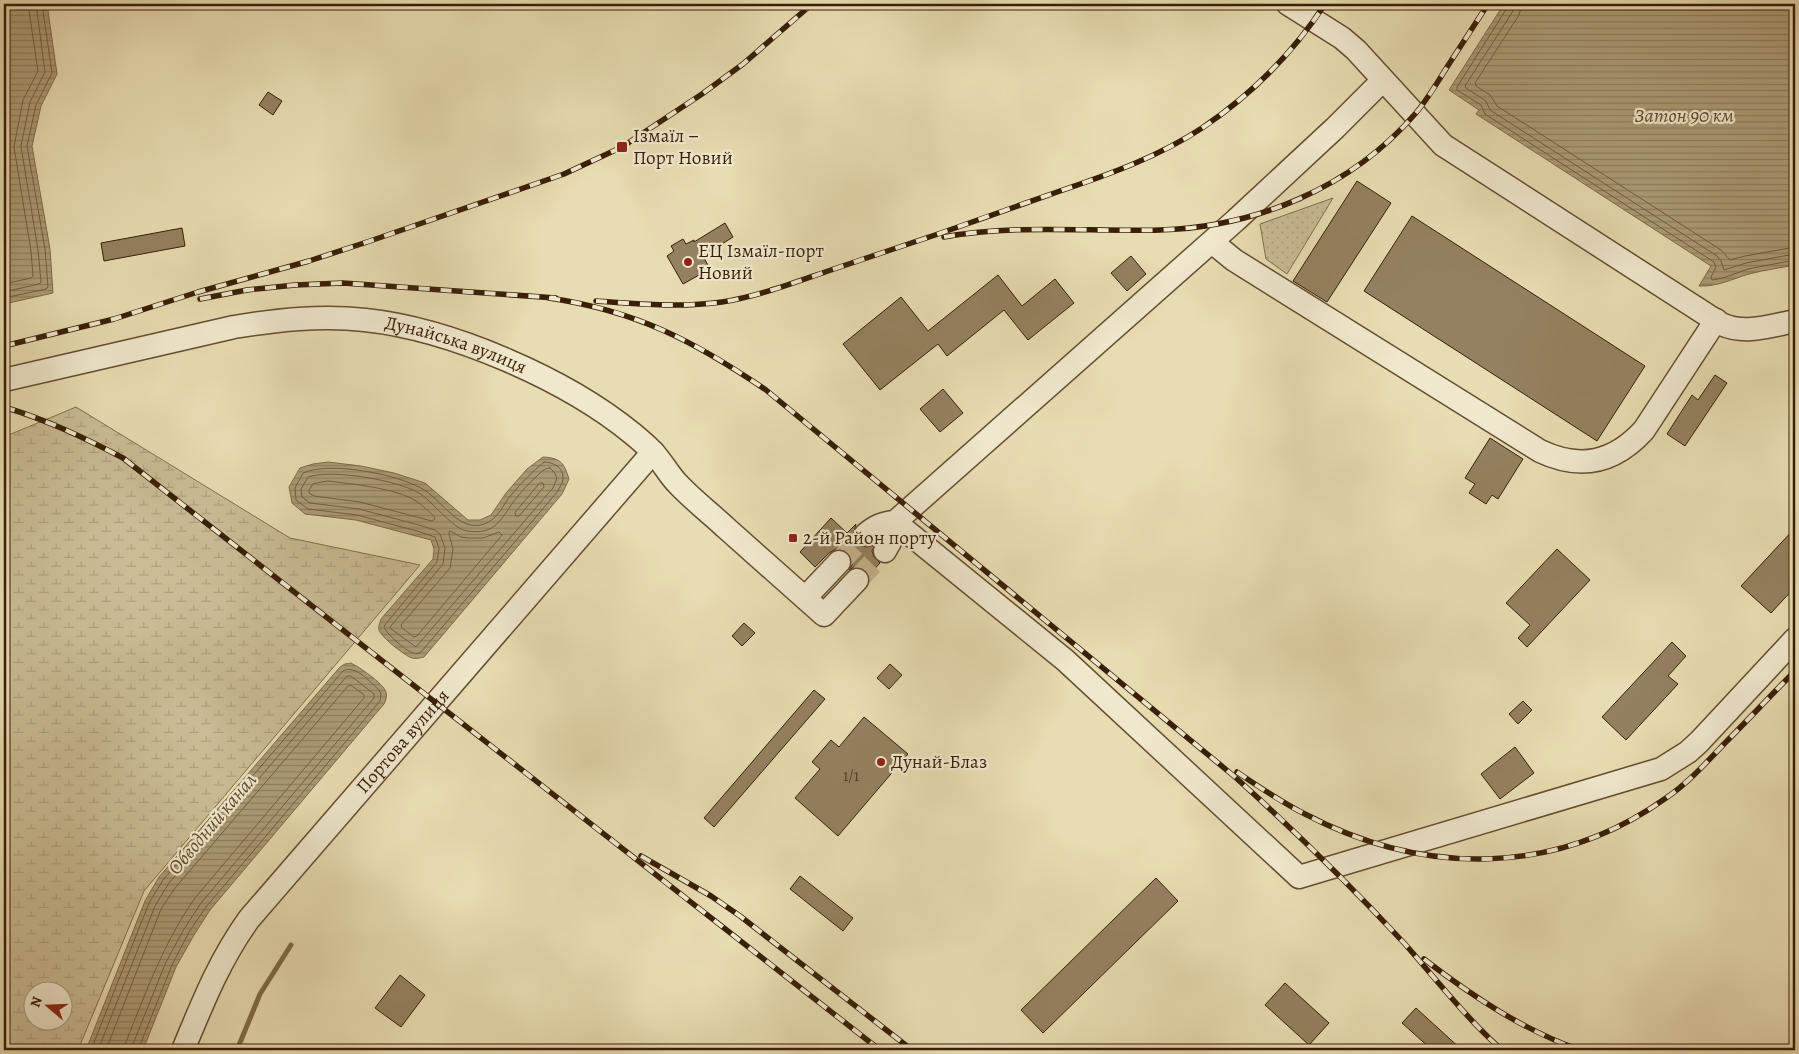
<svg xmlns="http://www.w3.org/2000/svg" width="1799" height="1054" viewBox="0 0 1799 1054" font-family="Alegreya,serif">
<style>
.grass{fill:url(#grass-dots);stroke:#816e4d}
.wetland{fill:url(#wetland-marsh);stroke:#816e4d;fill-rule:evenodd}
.water{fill:url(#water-rules);stroke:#7e6a49}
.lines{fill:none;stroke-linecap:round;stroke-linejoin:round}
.shore{stroke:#725e3e;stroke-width:1}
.stream{stroke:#7e6a49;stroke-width:5}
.building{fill:#94815f;stroke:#381f05}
.minor-tunnel{stroke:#c5b68f;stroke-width:22;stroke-dasharray:22 11;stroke-linecap:butt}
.minor-casing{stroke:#644e30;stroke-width:25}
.minor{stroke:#f0e8cd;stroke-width:22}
.rail-casing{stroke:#381f05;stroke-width:5.5}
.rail{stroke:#f0e8cd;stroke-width:4;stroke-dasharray:11;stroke-linecap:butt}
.poi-dot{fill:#8f2418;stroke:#f0e8cd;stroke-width:2}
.labels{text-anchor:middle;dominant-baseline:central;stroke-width:4.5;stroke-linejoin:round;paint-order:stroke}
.number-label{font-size:16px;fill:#4f381c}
.poi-label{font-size:19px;fill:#381f05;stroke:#f0e8cd;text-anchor:start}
.street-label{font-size:19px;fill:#381f05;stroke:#f0e8cd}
.water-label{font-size:20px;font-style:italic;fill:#614b2d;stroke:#f0e8cd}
</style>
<defs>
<pattern id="grass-dots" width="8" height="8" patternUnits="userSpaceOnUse" patternTransform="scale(1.25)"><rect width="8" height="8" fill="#cabc95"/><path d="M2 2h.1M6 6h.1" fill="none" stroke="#aea17f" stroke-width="1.8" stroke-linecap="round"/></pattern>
<pattern id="wetland-marsh" width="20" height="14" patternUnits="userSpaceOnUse" patternTransform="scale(1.25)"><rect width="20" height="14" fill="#cabc95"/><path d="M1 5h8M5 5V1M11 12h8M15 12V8" fill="none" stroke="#aea17f"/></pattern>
<pattern id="water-rules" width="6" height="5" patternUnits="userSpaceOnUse" patternTransform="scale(1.25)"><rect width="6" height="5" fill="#ac9c77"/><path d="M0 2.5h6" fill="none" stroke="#8d7f60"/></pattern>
</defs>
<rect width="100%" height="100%" fill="#e8dcb2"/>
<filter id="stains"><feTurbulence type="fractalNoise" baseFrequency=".004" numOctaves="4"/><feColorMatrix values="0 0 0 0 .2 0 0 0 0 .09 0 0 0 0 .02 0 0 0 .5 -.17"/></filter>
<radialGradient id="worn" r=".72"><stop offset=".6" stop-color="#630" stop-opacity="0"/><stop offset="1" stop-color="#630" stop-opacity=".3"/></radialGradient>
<!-- grass -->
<polygon class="grass" points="1333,198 1287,274 1266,259 1260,224"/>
<!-- wetland -->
<path class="wetland" d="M76,407l214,131 130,27 -276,326 -66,159h-74v-613zM32,992h30v30h-30z"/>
<!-- water -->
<g class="water">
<polygon points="4,4 47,4 57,74 41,106 32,146 50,249 53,293 4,304"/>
<path d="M1504,4h291v261c-15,3 -31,5 -46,9 -17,5 -32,13 -50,12l12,-20 -235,-152 3,-4 -30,-20z"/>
<path d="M543,457c18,1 21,6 26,22l-7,15 -138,163c-4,1 -8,2 -12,1 -7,-2 -31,-21 -33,-28 -1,-4 1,-7 2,-11l52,-60 1,-10 -3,-9 -75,-20 -51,-6 -13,-11 -3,-16 11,-19 13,-4 15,-2 33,4 33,7 31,10 43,37h12l11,-5 15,-22 21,-24z"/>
<path d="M351,663c8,4 32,20 35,29 1,4 0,8 -2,12l-174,206 -16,25 -18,32 -33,83h-57l59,-149 14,-24 181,-210 5,-3z"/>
</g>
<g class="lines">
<!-- shore -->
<g class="shore">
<polyline points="1508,4 1507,8 1457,87 1457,90 1481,105 1485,114 1714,262 1716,267 1711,277 1712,280 1723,278 1748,269 1795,260"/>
<polyline points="1514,4 1513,11 1465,86 1466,88 1486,101 1490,110 1717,256 1721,261 1724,270 1746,263 1795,254"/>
<polyline points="1522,4 1519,15 1475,83 1476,86 1490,95 1497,106 1721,250 1730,260 1745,256 1795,247"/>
<polyline points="4,284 31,278 33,276 31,251 14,147 23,100 38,71 28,4"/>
<polyline points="4,292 39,284 41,282 38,250 21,146 30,102 45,72 36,4"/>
<polyline points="4,298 46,289 48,287 45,249 27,146 36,105 52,73 42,4"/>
<path d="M544,462c10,0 20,6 19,17 0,4 -4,9 -5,12l-137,161c-3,2 -4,2 -8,1 -7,-2 -28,-20 -29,-27l53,-64 2,-14 -4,-11 -18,-6 -60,-16 -49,-6 -12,-9 -1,-12 8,-15c27,-12 92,1 118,15 20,10 37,45 63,36 15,-5 18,-19 28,-30 10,-12 20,-22 32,-32z"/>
<path d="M550,468l4,4 3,6 -4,10 -137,159 -25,-18 -1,-2 53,-63 2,-16 -5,-14 -5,-4 -16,-5 -60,-16 -49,-6 -8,-6 -1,-8 7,-12c24,-8 89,3 111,16 13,8 34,36 48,38 29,4 33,-11 47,-30 7,-9 15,-18 23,-25 4,-4 8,-8 13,-8z"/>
<path d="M328,481c23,3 68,7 88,20 6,4 12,10 18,15l1,3 -3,2 -72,-19 -46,-6 -5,-3v-3l4,-6z"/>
<polygon points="540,483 543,483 544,487 519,516 516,516 515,513"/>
<polygon points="450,531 461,537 468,538 483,538 499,532 502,535 417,636 414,637 402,628 401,625 450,568 453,549 449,534"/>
<path d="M91,1050l58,-147 14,-23 180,-209c12,-7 27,11 36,19l2,4 -1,7 -174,206 -17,25 -17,33 -34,85"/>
<polyline points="98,1050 155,906 169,883 347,676 351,676 374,694 374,698 201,903 184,929 166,962 133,1044 132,1050"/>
<path d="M106,1050l55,-141 14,-21 173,-202 3,-1 13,10v3l-169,200c-31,44 -49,94 -69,144l-2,8"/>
</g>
<!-- stream -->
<polyline class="stream" points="237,1050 260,994 291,945"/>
</g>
<!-- building -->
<g class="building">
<polygon points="268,92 282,101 273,115 259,105"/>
<polygon points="1357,181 1391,203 1327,302 1293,281"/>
<polygon points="1412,216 1645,366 1597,441 1364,291"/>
<polygon points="725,223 733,237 703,256 710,269 683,284 667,256 674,251 671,246 683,239 686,244 694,240 694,242"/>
<polygon points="182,228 185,246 104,261 101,243"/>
<polygon points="1131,256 1146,274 1127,291 1111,273"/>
<polygon points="998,275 1022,306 1055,279 1074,303 1028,340 1004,310 947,356 938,344 880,390 843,344 901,297 928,331"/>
<polygon points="1715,375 1727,383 1685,446 1667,434 1692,395 1698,400"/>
<polygon points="943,389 963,413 940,432 920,409"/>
<polygon points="1490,438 1523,459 1498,499 1492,495 1486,504 1469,493 1475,484 1465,478"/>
<polygon points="831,518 847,533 856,524 853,535 856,542 861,546 867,547 874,545 872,551 874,557 880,563 869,575 866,570 860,567 854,567 849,570 852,565 851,558 848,553 842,549 836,549 829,553 815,567 800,552"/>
<polygon points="1795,528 1795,587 1771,613 1741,586"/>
<polygon points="1557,549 1590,580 1527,647 1518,638 1530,625 1506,603"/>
<polygon points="744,623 755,633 742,646 732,636"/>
<polygon points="1672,642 1686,656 1668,676 1678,684 1626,740 1602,717"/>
<polygon points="890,664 902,675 889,689 877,678"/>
<polygon points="814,690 825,699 714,827 704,818"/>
<polygon points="1523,701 1532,710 1518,724 1509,714"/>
<polygon points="864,717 908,754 838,836 795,798 820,769 812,762 831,740 839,747"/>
<polygon points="1515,747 1534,773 1500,799 1481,774"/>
<polygon points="800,876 853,918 843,931 790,889"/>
<polygon points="1156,878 1178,901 1043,1033 1021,1010"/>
<polygon points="400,975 425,995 401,1027 375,1008"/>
<polygon points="1285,983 1329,1023 1309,1045 1265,1005"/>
<polygon points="1416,1008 1462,1050 1432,1050 1402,1023"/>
</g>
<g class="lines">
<!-- minor-tunnel -->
<g class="minor-tunnel">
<polyline points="839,562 866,534"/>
<polyline points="857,580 885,551"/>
</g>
<!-- minor casing -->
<g class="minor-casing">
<g id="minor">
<path d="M1288,4l54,34 14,12 87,95 278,179c24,11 49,2 74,-3"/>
<path d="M1212,242l22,18 306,191c40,19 74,12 104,-21l72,-110"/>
<path id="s1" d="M4,380l230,-53c43,-7 87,-12 131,-7 86,9 201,59 268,114 6,5 13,11 19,17 10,10 16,23 26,33 14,15 32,29 47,43 33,29 66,59 99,88l33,-35"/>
<polyline points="895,522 1065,660 1299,877 1661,769 1688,752 1699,742 1795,639"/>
<path d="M866,534c10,-8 17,-11 29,-12l341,-302 99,-92 48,-48"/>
<polyline points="885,551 890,542 895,522"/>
<polyline points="805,598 839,562"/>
<path id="s2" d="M183,1050c20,-48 36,-89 66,-131l404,-467"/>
</g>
</g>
<!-- minor -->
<use href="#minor" class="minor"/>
<!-- rail casing -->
<g class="rail-casing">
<g id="rail">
<path d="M944,237c72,-13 144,-5 216,-7 96,-3 191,-42 255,-116 13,-15 23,-33 34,-50 13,-20 26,-40 39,-60"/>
<path d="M549,298c88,13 145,43 217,92l469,387c59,53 115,108 169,166 32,36 62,75 98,107"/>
<polyline points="200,299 247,290 295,285 343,283 556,298"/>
<path d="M596,301c42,3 84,7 126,1 37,-6 71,-19 106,-31 38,-13 75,-25 113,-38 39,-14 79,-28 119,-42 50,-17 98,-34 142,-63 49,-33 91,-75 123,-124"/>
<polyline points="4,346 114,319 198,292 309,261 370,241 564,174 622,147 702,94 743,64 812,4"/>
<path d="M4,407c43,13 79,30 119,51l757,592"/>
<path d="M1237,772c22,15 44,30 68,42 118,62 250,63 361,-16 22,-15 40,-35 58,-54 24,-24 47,-49 71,-73"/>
<polyline points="641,856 711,896 740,916 912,1050"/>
<path d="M1424,959c48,37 99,71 156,91"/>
</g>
</g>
<!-- rail -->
<use href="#rail" class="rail"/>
</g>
<!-- markers -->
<g class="poi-dot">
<rect x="616" y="141" width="12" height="12" rx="2.5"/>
<circle cx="688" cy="262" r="5"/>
<rect x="788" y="533" width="10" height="10" rx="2.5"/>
<circle cx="881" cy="762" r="5"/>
</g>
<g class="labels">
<!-- number labels -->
<g class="number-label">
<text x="851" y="776">1/1</text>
</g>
<!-- poi labels -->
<g class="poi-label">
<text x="633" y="136">Ізмаїл –<tspan x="633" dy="22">Порт Новий</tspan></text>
<text x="698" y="251">ЕЦ Ізмаїл-порт<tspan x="698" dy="22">Новий</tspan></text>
<text x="803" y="538">2-й Район порту</text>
<text x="891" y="762">Дунай-Блаз</text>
</g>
<!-- street labels -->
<g class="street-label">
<text stroke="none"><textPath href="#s1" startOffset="462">Дунайська вулиця</textPath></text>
<text stroke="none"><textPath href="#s2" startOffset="382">Портова вулиця</textPath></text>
</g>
<!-- water labels -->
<g class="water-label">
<text x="1684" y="115">Затон 90 км</text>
<text transform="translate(212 824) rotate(-50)">Обводний канал</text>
</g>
</g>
<!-- margin -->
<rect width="1799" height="1054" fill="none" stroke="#e8dcb2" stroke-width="20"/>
<rect x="5" y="5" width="1789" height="1044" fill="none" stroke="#381f05" stroke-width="2.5"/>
<rect x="10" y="10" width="1779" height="1034" fill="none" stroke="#381f05"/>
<!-- north arrow -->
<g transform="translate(48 1006) rotate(289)"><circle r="24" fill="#f0e8cd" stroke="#a6987d"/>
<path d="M0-4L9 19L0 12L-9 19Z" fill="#8f2418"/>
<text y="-8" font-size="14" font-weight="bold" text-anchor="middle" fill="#381f05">N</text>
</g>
<rect width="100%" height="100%" filter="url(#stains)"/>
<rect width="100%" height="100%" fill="url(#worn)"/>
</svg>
